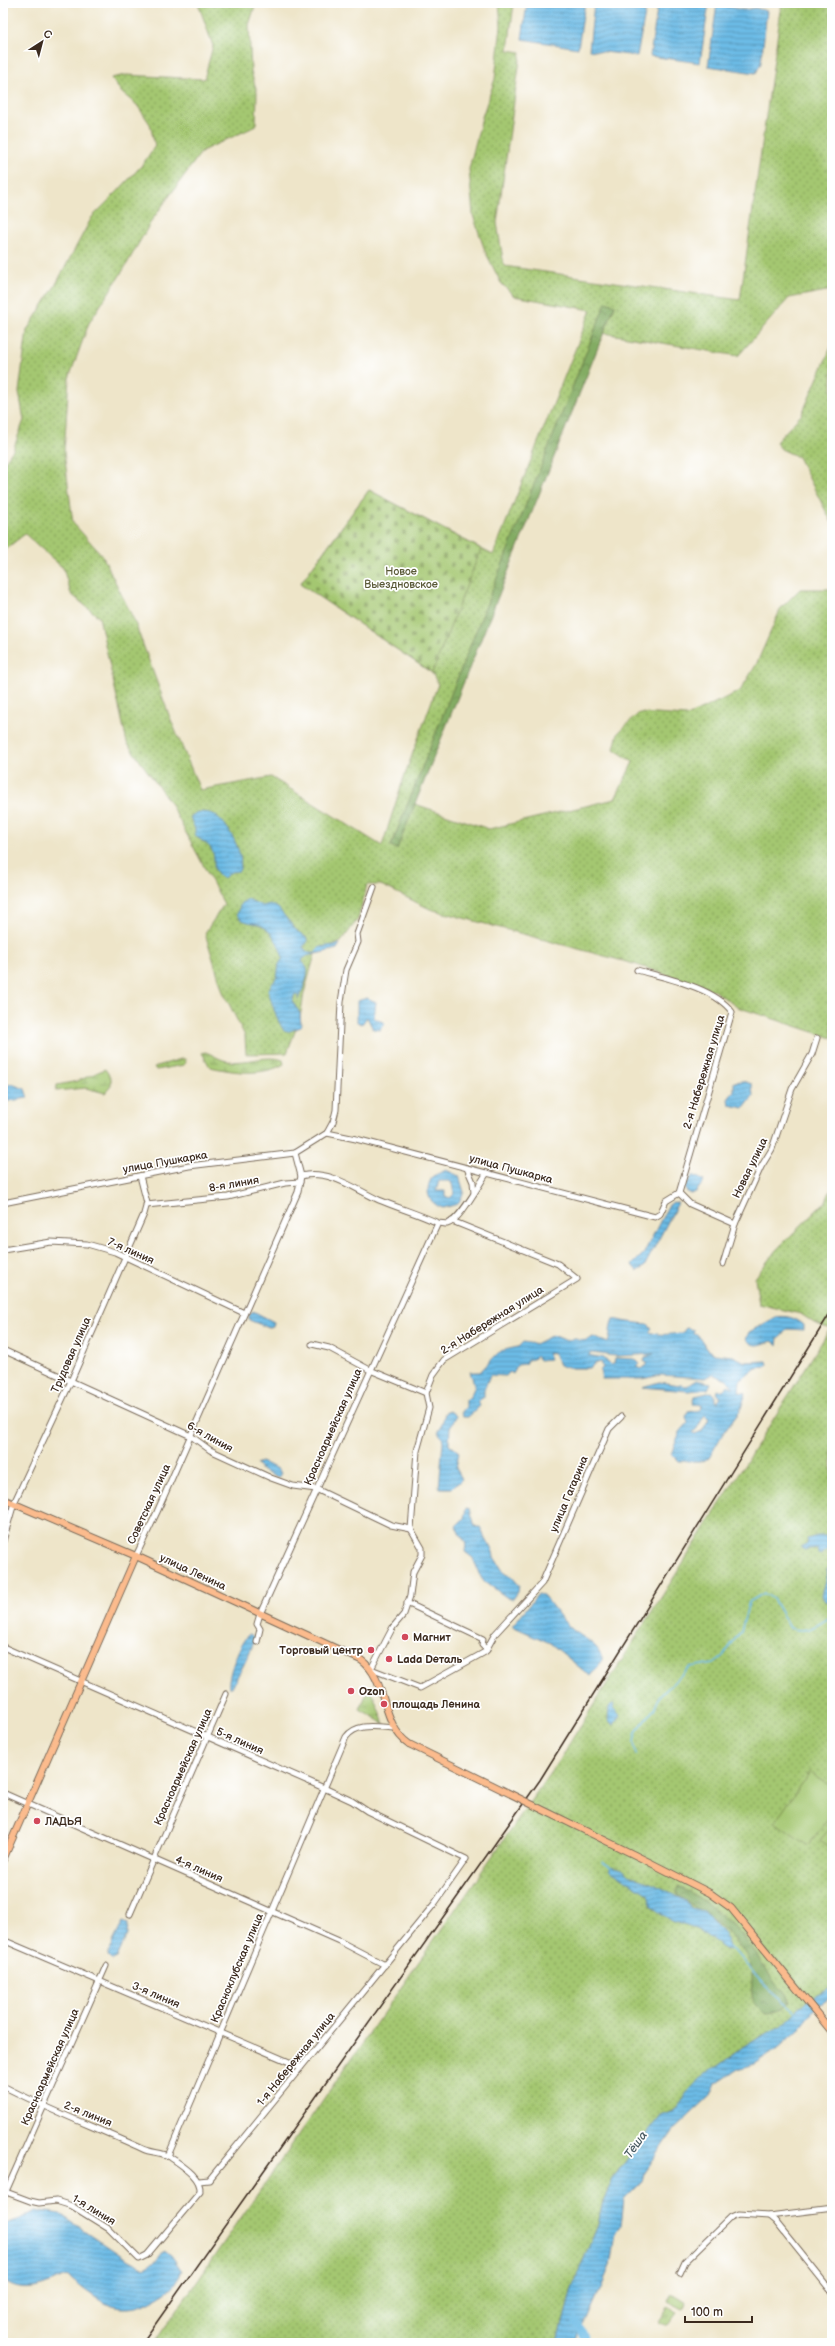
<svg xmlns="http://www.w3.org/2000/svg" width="835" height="2346" viewBox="0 0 835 2346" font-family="'Balsamiq Sans',sans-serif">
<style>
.grass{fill:url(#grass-dots);stroke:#707848}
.forest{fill:url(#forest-crowns);stroke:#5f6b40}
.wetland{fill:url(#wetland-marsh);stroke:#707848}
.cemetery{fill:url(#cemetery-stones);stroke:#707848}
.park{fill:url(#park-tufts);stroke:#707848}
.pitch{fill:#a4c771;stroke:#707848}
.water{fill:url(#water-rules);stroke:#547282;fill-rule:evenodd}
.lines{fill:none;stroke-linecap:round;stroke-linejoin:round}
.stream{stroke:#6cbbe6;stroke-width:1.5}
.river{stroke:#6cbbe6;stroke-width:8}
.minor-casing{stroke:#7a6b5a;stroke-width:7}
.major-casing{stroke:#7a6b5a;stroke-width:8}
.minor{stroke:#fff;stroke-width:5}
.major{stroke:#fbbb8d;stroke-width:6}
.rail{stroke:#3b2a1e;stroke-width:1.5}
.major-bridge-casing{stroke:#7a6b5a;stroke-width:8;stroke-linecap:butt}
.major-bridge{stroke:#fbbb8d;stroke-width:6}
.poi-dot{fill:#d1495b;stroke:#fff;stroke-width:1.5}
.labels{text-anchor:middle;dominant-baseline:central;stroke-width:3.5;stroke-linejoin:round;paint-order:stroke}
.park-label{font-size:11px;fill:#5a5937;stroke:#fff}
.street-label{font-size:11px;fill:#3b2a1e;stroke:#fff}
.poi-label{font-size:11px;font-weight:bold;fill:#3b2a1e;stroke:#fff;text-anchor:start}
.water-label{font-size:12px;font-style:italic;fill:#4c5d64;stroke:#fff}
</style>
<defs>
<pattern id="grass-dots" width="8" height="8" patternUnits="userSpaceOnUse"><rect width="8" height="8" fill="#a4c771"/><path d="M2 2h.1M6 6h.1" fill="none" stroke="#87a25c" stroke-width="1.8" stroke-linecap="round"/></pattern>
<pattern id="forest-crowns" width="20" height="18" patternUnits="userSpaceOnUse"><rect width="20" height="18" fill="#83ac63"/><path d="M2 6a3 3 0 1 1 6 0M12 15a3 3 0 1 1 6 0" fill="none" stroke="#6c8c51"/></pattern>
<pattern id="wetland-marsh" width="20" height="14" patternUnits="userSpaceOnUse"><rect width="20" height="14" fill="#a4c771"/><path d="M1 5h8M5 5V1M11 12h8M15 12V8" fill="none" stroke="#87a25c"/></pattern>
<pattern id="cemetery-stones" width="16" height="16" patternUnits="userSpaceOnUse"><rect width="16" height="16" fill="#a4c771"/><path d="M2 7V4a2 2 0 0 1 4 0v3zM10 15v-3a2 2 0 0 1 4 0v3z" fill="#87a25c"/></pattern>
<pattern id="park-tufts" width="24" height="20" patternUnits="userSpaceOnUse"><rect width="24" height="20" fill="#a4c771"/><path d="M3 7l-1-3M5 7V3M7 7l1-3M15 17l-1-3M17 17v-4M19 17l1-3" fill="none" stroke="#87a25c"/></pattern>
<pattern id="water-rules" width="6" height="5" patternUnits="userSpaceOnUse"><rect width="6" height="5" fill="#6cbbe6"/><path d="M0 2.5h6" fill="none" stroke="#5a98ba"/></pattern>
</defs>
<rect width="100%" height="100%" fill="#fff"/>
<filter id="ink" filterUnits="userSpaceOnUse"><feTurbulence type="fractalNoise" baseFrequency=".025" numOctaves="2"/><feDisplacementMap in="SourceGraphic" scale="8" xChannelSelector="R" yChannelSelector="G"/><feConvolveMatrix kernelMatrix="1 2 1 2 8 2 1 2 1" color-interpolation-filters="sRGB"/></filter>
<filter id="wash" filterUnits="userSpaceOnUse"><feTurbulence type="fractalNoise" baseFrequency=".012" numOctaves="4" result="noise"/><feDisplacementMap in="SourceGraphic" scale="16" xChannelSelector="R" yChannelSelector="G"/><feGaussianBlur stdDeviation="0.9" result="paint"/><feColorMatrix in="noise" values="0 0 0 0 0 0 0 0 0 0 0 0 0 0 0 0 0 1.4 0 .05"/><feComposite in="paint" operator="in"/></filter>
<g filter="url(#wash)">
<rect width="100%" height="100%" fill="#eee5c9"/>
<!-- grass -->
<g class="grass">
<polygon points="198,3 256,3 249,25 251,72 257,92 256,126 202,151 152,220 124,269 89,323 69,378 64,452 73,523 102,555 134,620 169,715 200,790 271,777 382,846 403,780 438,684 432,673 300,584 369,490 493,555 591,310 514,296 501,283 485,251 473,215 469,169 482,117 495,79 501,26 499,3 514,3 508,50 521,52 497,223 504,266 740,300 782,3 832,3 832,290 789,298 738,356 604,333 615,305 391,846 397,848 415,804 489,829 615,799 633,762 614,749 618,733 639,713 687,716 740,691 756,665 781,608 800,589 832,589 832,1038 737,1007 715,991 634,964 430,909 381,885 367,885 358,919 341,942 316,951 304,993 300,1018 287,1053 246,1054 245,1036 223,992 205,933 224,904 169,801 127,743 99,617 71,594 63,568 25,534 3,551 3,464 13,450 24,420 19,392 27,330 55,286 92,217 118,191 142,165 155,146 150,124 137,105 122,93 111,78 126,75 204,79 213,46"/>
<polygon points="832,345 832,523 798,457 781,449 776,442 802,414"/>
<polygon points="832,1187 832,1344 828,1347 827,1357 832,1361 832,1986 812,1997 781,2027 770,2031 744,2047 719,2066 710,2070 673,2111 660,2116 613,2178 602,2205 598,2225 572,2287 558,2343 154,2343 559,1760 830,1329 814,1323 801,1314 759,1304 755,1278 776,1250 826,1201"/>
</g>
<!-- forest -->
<g class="forest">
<polygon points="606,302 615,305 397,849 391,846"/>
<path d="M678,1887c30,11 62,44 81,70 6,8 10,19 16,26 8,9 11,6 15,19l-6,7 -18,5c-25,-15 -7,-33 -18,-55 -14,-28 -45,-45 -70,-64l-2,-4z"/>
</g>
<!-- wetland -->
<g class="wetland">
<path d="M205,1052c8,2 14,8 23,9 18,3 38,-7 55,-1l1,4c-22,13 -51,8 -74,3l-8,-14z"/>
<polygon points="181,1059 185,1059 186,1062 184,1065 156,1070 154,1067"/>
<polygon points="105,1069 111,1078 111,1086 105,1093 86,1088 56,1091 57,1085 78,1081"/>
</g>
<!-- cemetery -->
<polygon class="cemetery" points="369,490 481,549 432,673 300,584"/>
<!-- park -->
<g class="park">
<polygon points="370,1686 384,1724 385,1724 360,1709"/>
<polygon points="669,2307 676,2313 667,2325 659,2321"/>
</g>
<!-- pitch -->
<g class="pitch">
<polygon points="810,1772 832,1787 832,1812 808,1846 775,1822"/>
<polygon points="832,1826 832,1850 820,1840"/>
<polygon points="673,2294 686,2302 684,2308 682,2309 669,2302 671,2295"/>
</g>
<!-- water -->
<g class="water">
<polygon points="527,3 585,3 578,48 522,39"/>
<polygon points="594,3 647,3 637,56 589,50"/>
<polygon points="658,3 709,3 700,63 650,56"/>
<polygon points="717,4 743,10 755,8 767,11 761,63 756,73 708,66"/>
<path d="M197,812c5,0 11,0 16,2 14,6 34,44 26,57l-8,1 -7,6 -4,-1 -6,-9c1,-21 -4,-22 -19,-32v-7l-5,-12z"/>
<path d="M248,899l14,7 8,-2 8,4 19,23 10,7v5l-4,3 3,6h9l5,-5 20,-3 -3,5 -30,7 -5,4c1,4 4,5 5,8 2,8 -5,24 -9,31v-4l-3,-1 -3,7 8,12 1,14 -14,5 -3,-1c-8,-13 -12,-27 -16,-41l9,-13 2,-13 4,-6c-3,-11 -8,-23 -19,-31 -8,-6 -22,-2 -27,-13l4,-11z"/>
<polygon points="367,998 376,1002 374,1018 385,1023 380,1030 373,1029 367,1017 362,1024 357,1022 357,1001"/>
<polygon points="742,1081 752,1084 753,1097 744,1108 729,1105 728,1099 734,1091 734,1082"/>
<polygon points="12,1084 25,1089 28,1098 3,1102 3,1086"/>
<path d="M446,1170l13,6 5,16 -6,12 -15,4c-16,-5 -19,-19 -10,-32zM439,1181h11l2,3 2,10 -4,4 -5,-2v-5h-9z"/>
<polygon points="693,1175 704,1181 696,1192 690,1194 685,1190 686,1184"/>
<polygon points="673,1202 678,1203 644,1267 637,1271 632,1265 644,1253 668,1206"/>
<polygon points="253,1311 274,1322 273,1327 269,1328 249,1320 249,1315"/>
<path d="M776,1317c10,-2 20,1 28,8v5l-16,-1 -10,9 -1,8 -4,-5c-11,2 -18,9 -27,-2l3,-7z"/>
<path d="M613,1319c13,3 23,4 35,5l4,4 -3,4c11,4 22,2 33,1l4,-5 8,2 -1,4 5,1 10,15 6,4 19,2 12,6 22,-1 1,3 -2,3 -10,1 -16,13 -1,11 7,1 -6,18 -18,24 -13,23 -7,3h-24l-7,-7 9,-22 8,-9 -2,-6 2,-5 12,-2 2,-5 -9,-1 2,-8 17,-4 3,3v5l3,2 2,-5 -3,-4 1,-4 5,2 5,-6 6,2 -7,-7 -15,-6 -7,4 -44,-3 -19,4h-40l-2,-8 3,-4 -2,-5 -7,2 -4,4h-22l-9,-3 -5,-11 -7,-1 3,6 -11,1 -3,-4 -3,3 -6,1 -2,4 -8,1 -4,9 -3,-2 -4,4 -16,-1 -6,15v7l-6,4 2,5 -12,11h-5l-2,-4 5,-6v-7l4,-3 5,-11 -5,-14h10l20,-21 18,-4 5,-5 12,2 18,-9 14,6 7,-3c6,4 13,3 19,-1l15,6c3,-7 1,-16 5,-24zM592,1353l24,3 38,-2 -9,3 -1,5 3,2 -6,5 -5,-2 4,-3 -5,-5 -20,-1 -1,6 -4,1 -6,-7 -16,-3zM705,1415l4,4 -7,12 -7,3 -2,-2c6,-3 8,-13 12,-17z"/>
<polygon points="696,1380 711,1383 708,1389 688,1391 642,1387 659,1382 687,1386"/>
<polygon points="450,1411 456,1416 450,1428 449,1444 459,1452 456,1468 462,1479 453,1488 439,1488 443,1441 442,1437 438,1432 441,1428 445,1413"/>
<polygon points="261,1462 278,1469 281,1473 278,1478 261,1470 256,1464"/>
<polygon points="466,1508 470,1509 475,1526 480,1528 493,1552 494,1557 505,1574 511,1576 519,1585 518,1592 513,1599 509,1599 485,1582 479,1574 473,1558 465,1552 466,1543 460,1535 456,1526 464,1518"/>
<polygon points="817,1536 829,1536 827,1541 832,1549 827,1550 821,1555 818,1554 817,1548 804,1550 800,1547 808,1543 807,1539"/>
<path d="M832,1568v30l-5,4 -5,-6c1,-8 7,-19 5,-27z"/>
<path d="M538,1594l5,1c10,11 18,25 30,35 13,10 25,13 30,30l-13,16 -40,-33 -38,-17z"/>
<path d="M250,1634l5,4c-5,17 -15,33 -23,49h-3c-3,-8 13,-51 21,-53z"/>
<polygon points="612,1704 614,1704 613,1708 620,1715 614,1725 608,1720 609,1707"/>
<polygon points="612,1866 622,1869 632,1877 652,1883 686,1901 691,1908 704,1911 727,1938 731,1949 725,1948 698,1930 672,1921 652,1907 648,1894 609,1870"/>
<polygon points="123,1922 128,1924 127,1935 117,1958 112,1960 108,1956 108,1952"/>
<polygon points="832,1986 832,1996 819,2004 798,2031 777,2049 754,2064 737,2069 716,2083 711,2095 674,2130 644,2174 642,2182 624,2200 621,2225 615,2234 610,2266 587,2320 579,2330 575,2343 558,2343 572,2287 598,2225 602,2205 613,2178 660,2116 674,2111 693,2086 710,2070 719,2066 744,2047 770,2031 781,2027 812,1997"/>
<path d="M35,2210l25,4 65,44 19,10 11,-6 9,-11 7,4 11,16c-8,17 -10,18 -27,28 -38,22 -58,0 -88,-23 -23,9 -41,21 -64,4v-55l17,-6z"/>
</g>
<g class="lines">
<!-- stream -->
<g class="stream">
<path d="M636,1754l-2,-12 2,-10 18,-23 6,-13 29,-29 25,-4 9,-7 18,-25 8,-29 15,-9 9,6 17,29c18,6 27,-3 42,-12"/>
<polyline points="602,1862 613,1868"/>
<polyline points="730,1946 764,1985 798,2014"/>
</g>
<!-- river -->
<polyline class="river" points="575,2321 589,2343"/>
</g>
</g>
<g filter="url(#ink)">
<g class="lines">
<!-- minor casing -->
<g class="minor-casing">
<g id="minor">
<path d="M637,970c28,8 77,17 95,42l-53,181"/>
<polyline points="327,1133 356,1139 655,1217 660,1214 666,1201 679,1193"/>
<polyline points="467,1168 473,1182 474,1193"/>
<path d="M301,1176c28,-7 54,13 78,24 19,8 40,14 59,23 2,0 7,1 9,1 13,-3 32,-40 40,-51"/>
<polyline points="679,1193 690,1204 735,1224"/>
<polyline points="3,1203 189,1166 295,1153 327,1133 333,1122 336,1110 341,1002 346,970 358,942 357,934 374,887"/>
<polyline points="146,1205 228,1197 285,1183 300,1182"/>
<polyline points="3,1250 51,1242 87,1244 115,1252 244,1313"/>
<polyline points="723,1264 735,1224 761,1167 772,1149 792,1089 812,1054 817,1038"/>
<polyline points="312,1344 329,1348 370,1370 426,1393"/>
<polyline points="3,1350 191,1436 210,1450 271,1478 293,1486 316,1489 391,1525 411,1529"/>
<polyline points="411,1529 422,1548 422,1555 413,1572 410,1596 404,1614 393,1627 371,1669 420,1688 485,1652 495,1634 542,1583 609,1429 621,1417"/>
<polyline points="411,1529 417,1451 429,1408 426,1393 433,1375 444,1360 577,1279 558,1264 452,1221"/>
<polyline points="3,1541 14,1503 71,1381 144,1214 147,1203 140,1176"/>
<polyline points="136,1556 157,1512 298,1192 301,1176 295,1153"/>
<polyline points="407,1603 483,1639 482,1645 487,1650"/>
<polyline points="257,1642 260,1629 257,1624 260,1614 438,1223"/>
<polyline points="3,1647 324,1788 352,1801 367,1811 466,1859 435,1903 209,2180 199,2181"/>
<polyline points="3,1793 339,1941 385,1965"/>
<polyline points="130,1914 226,1694"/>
<polyline points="3,1940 301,2067"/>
<path d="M3,2086c46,24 94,42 140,63 8,4 20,3 27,8 11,8 32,20 30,35l-53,63 -8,4 -30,-30 -37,-23 -16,-5 -17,2 -9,-2 -24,-9"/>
<path d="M168,2156l178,-419c11,-15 31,-10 48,-9"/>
<polyline points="3,2198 106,1966"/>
<polyline points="769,2216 775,2221 832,2292"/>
<polyline points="680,2273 685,2262 731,2217 738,2214 769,2216 832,2208"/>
</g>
</g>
<!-- major casing -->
<g class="major-casing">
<g id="major">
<path d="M3,1499l133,57 225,104c27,19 19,64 48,84"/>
<polyline points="3,1860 136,1556"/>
<polyline points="651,1863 710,1893 731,1908 832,2032"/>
</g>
</g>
<!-- minor -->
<use href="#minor" class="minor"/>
<!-- major -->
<use href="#major" class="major"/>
<!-- rail -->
<polyline class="rail" points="142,2343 540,1780 832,1310"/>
<!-- major-bridge casing -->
<g class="major-bridge-casing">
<polyline id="major-bridge" points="409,1744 651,1863"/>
</g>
<!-- major-bridge -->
<use href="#major-bridge" class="major-bridge"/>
</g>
</g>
<!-- markers -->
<g class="poi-dot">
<circle cx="405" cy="1637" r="4"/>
<circle cx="371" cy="1650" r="4"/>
<circle cx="389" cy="1659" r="4"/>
<circle cx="351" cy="1691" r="4"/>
<circle cx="384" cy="1704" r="4"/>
<circle cx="37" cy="1821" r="4"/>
</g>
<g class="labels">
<!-- park labels -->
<g class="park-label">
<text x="401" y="571">Новое<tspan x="401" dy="13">Выездновское</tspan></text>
</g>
<!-- street labels -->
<g class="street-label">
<text transform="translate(704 1072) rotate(-73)">2-я Набережная улица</text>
<text transform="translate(165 1162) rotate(-10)">улица Пушкарка</text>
<text transform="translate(750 1168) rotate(-64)">Новая улица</text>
<text transform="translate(511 1169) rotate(15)">улица Пушкарка</text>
<text transform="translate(234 1184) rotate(-10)">8-я линия</text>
<text transform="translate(131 1251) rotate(24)">7-я линия</text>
<text transform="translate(492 1320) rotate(-32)">2-я Набережная улица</text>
<text transform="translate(71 1355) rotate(-66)">Трудовая улица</text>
<text transform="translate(333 1427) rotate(-66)">Красноармейская улица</text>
<text transform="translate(210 1437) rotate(29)">6-я линия</text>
<text transform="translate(569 1494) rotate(-67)">улица Гагарина</text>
<text transform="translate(149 1504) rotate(-65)">Советская улица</text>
<text transform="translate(193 1572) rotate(25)">улица Ленина</text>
<text transform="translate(240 1741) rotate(24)">5-я линия</text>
<text transform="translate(183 1767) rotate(-66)">Красноармейская улица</text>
<text transform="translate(199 1869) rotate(24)">4-я линия</text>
<text transform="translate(237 1968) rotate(-67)">Красноклубская улица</text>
<text transform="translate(156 1995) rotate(23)">3-я линия</text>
<text transform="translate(296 2059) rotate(-51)">1-я Набережная улица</text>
<text transform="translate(50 2067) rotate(-66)">Красноармейская улица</text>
<text transform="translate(88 2114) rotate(22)">2-я линия</text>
<text transform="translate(94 2210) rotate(31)">1-я линия</text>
</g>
<!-- poi labels -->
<g class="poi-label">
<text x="413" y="1637">Магнит</text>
<text x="363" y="1650" text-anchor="end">Торговый центр</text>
<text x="397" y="1659">Lada Dеталь</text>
<text x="359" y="1691">Ozon</text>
<text x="392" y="1704">площадь Ленина</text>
<text x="45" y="1821">ЛАДЬЯ</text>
</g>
<!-- water labels -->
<g class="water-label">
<text transform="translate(636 2145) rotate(-55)">Тёша</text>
</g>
</g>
<!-- margin -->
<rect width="835" height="2346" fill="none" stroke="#fff" stroke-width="16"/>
<!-- north arrow -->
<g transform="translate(42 42) rotate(36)" stroke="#ffffff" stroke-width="3" paint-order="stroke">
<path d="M0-3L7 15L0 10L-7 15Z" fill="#3b2a1e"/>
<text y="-6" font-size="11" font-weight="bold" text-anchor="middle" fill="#3b2a1e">С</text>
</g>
<!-- scale -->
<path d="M685 2316v6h67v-6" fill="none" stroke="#3b2a1e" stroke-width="2"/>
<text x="691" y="2316" font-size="12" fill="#3b2a1e" stroke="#ffffff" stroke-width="3" paint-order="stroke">100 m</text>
</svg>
